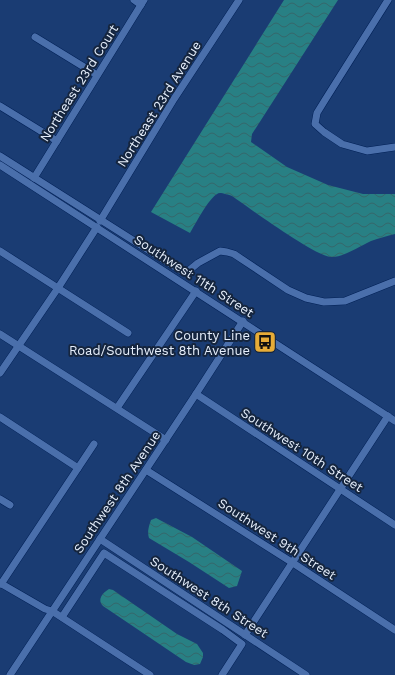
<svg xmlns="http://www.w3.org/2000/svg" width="395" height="675" viewBox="0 0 395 675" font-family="'Work Sans',sans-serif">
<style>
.water{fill:url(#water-waves)}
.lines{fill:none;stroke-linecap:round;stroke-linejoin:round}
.minor-casing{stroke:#012056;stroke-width:8}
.minor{stroke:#4a6fab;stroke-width:7}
.labels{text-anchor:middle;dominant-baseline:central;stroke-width:4;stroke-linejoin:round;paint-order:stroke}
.street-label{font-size:13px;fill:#e6effc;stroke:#15253e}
.poi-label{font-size:13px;fill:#e6effc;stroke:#15253e;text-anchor:end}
</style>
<defs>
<pattern id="water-waves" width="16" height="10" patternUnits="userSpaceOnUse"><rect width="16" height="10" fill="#288084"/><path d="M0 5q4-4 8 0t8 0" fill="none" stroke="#35676b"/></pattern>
</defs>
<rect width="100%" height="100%" fill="#1a3c73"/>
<!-- water -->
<g class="water">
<path d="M284,0h54l-86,134 -1,8 36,25 41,18 35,9h32v40c-8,2 -16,4 -24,7 -11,5 -27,16 -39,16 -15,1 -84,-50 -100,-61 -3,-1 -9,-3 -12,-3 -9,0 -25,32 -30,40l-39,-21z"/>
<path d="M156,518l36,19 50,34 -5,15 -8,2 -40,-26 -40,-24c-2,-7 0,-12 2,-18z"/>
<path d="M109,589l4,1 64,44 20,10 6,9v4l-3,7 -6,1 -8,-3 -83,-56c-6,-6 -1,-13 6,-17z"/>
</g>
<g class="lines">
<!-- minor casing -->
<g class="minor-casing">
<g id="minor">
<polyline points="134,0 141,5"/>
<polyline points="388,0 325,100 317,113 315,124 324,132 342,144 367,151 395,147"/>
<polyline points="35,37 97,75"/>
<polyline points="0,106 57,141"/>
<polyline points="0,156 183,272 187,272 198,263 220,251 227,252 234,254 288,290 306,298 324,302 345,301 395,281"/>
<polyline points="0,165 395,421"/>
<polyline points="34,178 144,0"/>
<polyline points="100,221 174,99 239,0"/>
<polyline points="0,251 128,333"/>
<polyline points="0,334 166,440"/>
<polyline points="0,373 58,288 97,227"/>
<polyline points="196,394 395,525"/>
<polyline points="117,408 196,291"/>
<polyline points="0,417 78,468"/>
<polyline points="146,470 293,563 395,630"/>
<polyline points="0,499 10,505"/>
<polyline points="100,539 306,675"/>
<polyline points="0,583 45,609 52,611 150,675"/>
<polyline points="1,584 94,444"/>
<polyline points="62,617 104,553 223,630 242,644 222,675"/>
<polyline points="245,635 388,416"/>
<polyline points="10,675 196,394 243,321"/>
</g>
</g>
<!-- minor -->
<use href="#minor" class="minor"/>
</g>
<!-- icons -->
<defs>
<g id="bus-square" transform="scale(1.15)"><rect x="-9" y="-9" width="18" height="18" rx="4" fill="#e7ac37" stroke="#15253e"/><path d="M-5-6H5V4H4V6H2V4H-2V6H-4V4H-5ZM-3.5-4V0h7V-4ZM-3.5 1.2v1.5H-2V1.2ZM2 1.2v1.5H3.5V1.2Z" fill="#111"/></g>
</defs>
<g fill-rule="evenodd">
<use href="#bus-square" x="265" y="342"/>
</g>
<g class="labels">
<!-- street labels -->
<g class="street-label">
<text transform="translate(79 83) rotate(-58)">Northeast 23rd Court</text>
<text transform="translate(159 104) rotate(-58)">Northeast 23rd Avenue</text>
<text transform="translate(194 276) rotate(33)">Southwest 11th Street</text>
<text transform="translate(302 450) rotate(33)">Southwest 10th Street</text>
<text transform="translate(117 492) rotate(-56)">Southwest 8th Avenue</text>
<text transform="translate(277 539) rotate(33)">Southwest 9th Street</text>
<text transform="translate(209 597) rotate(33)">Southwest 8th Street</text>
</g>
<!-- poi labels -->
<g class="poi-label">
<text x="250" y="335">County Line<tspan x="250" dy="15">Road/Southwest 8th Avenue</tspan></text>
</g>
</g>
</svg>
